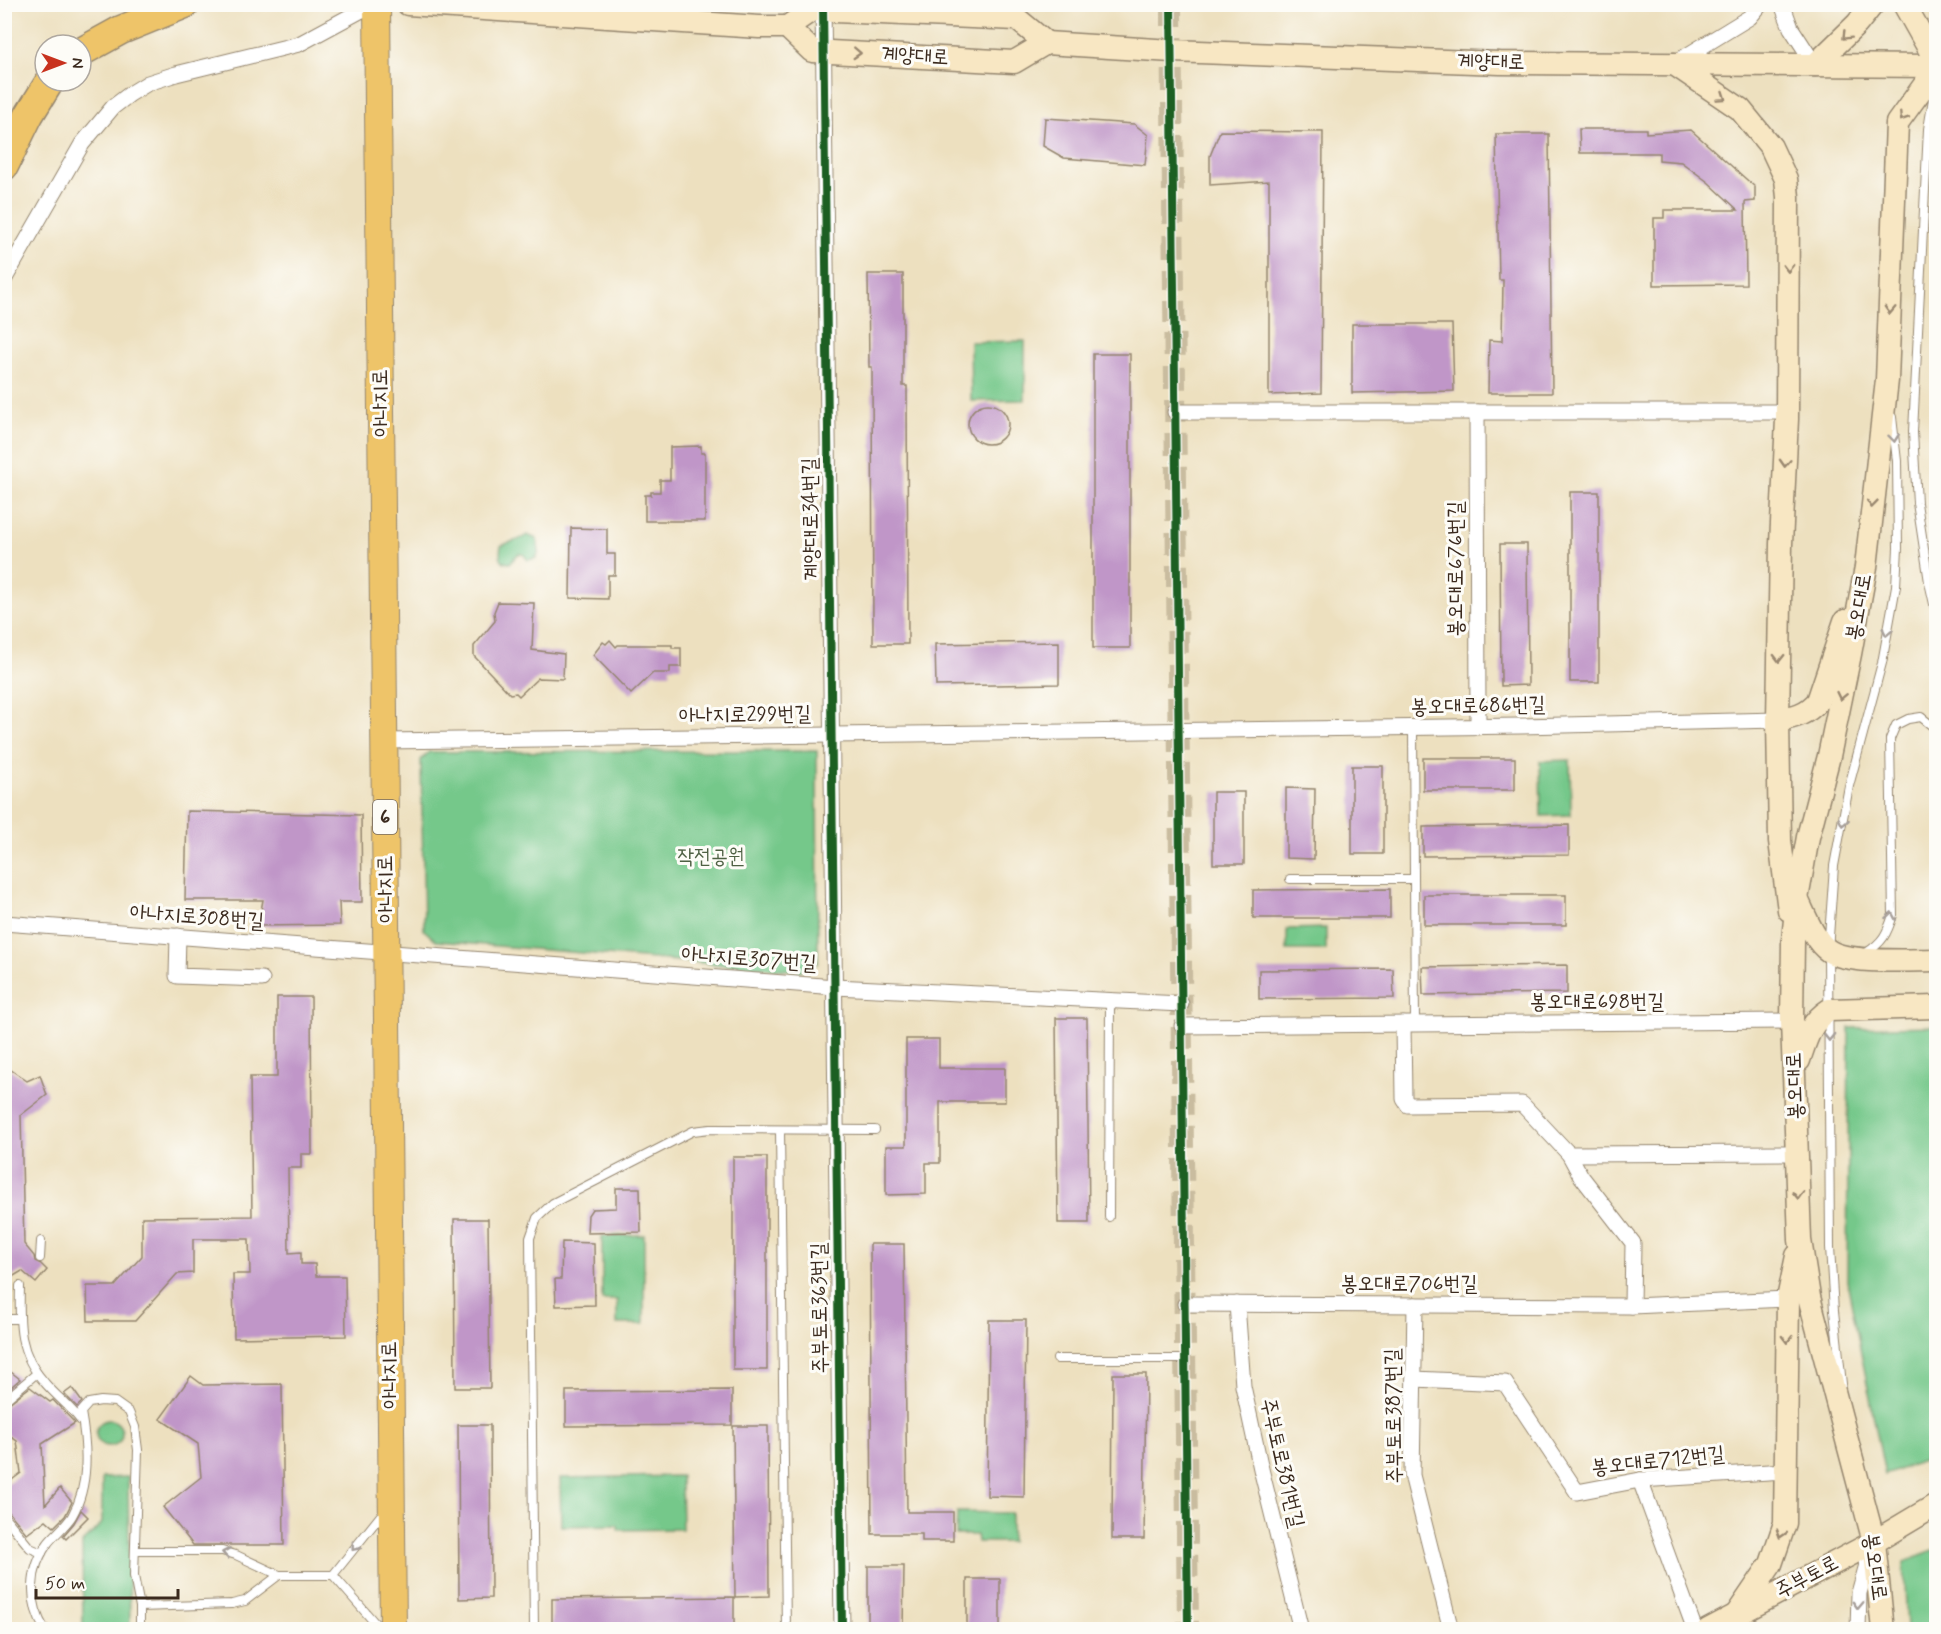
<svg xmlns="http://www.w3.org/2000/svg" width="1941" height="1634" viewBox="0 0 1941 1634" font-family="Mynerve,'Poor Story',sans-serif">
<style>
.green{fill:#75c88a;stroke:#587954;stroke-width:1.5}
.building{fill:#c096c8}
.lines{fill:none;stroke-linecap:round;stroke-linejoin:round}
.secondary-tunnel{stroke:#c9bc9f;stroke-width:22;stroke-dasharray:22 11;stroke-linecap:butt}
.lane-casing{stroke:#94856e;stroke-width:10}
.street-casing{stroke:#94856e;stroke-width:17}
.secondary-casing{stroke:#94856e;stroke-width:25}
.primary-casing{stroke:#94856e;stroke-width:28}
.highway-casing{stroke:#94856e;stroke-width:31}
.lane{stroke:#fff;stroke-width:8}
.street{stroke:#fff;stroke-width:15}
.secondary{stroke:#f8e7c3;stroke-width:22}
.primary{stroke:#eec469;stroke-width:26}
.highway{stroke:#eec469;stroke-width:28}
.cycleway-casing{stroke:#fdfcf7;stroke-width:11}
.cycleway{stroke:#1b5e20;stroke-width:8}
.oneway{stroke:#9a8870}
.oneway2{stroke:#a79f9a}
.labels{text-anchor:middle;dominant-baseline:central;stroke-width:6;stroke-linejoin:round;paint-order:stroke}
.shield{fill:#fdfcf7;stroke:#75695f;stroke-width:1.5}
.shield-label{font-size:20px;font-weight:bold;fill:#3b2a1e}
.street-label{font-size:21px;fill:#3b2a1e;stroke:#fdfcf7}
.park-label{font-size:21px;fill:#4f6144;stroke:#fdfcf7}
</style>
<rect width="100%" height="100%" fill="#fdfcf7"/>
<filter id="ink" filterUnits="userSpaceOnUse"><feTurbulence type="fractalNoise" baseFrequency=".0167" numOctaves="2"/><feDisplacementMap in="SourceGraphic" scale="12" xChannelSelector="R" yChannelSelector="G"/><feConvolveMatrix kernelMatrix="1 2 1 2 8 2 1 2 1" color-interpolation-filters="sRGB"/></filter>
<filter id="wash" filterUnits="userSpaceOnUse"><feTurbulence type="fractalNoise" baseFrequency=".008" numOctaves="4" result="noise"/><feDisplacementMap in="SourceGraphic" scale="24" xChannelSelector="R" yChannelSelector="G"/><feGaussianBlur stdDeviation="1.35" result="paint"/><feColorMatrix in="noise" values="0 0 0 0 0 0 0 0 0 0 0 0 0 0 0 0 0 1.4 0 .05"/><feComposite in="paint" operator="in"/></filter>
<g filter="url(#wash)">
<rect width="100%" height="100%" fill="#ede0bf"/>
<!-- green -->
<g class="green">
<polygon points="1025,341 1025,400 971,401 970,342"/>
<path d="M527,535l10,4 2,12 -3,7 -8,2 -5,-6h-5l-8,9c-10,0 -11,-8 -9,-17 8,-5 17,-4 26,-11z"/>
<polygon points="817,751 818,963 800,971 436,941 424,930 421,760 429,752"/>
<polygon points="1570,760 1571,815 1541,816 1540,761"/>
<polygon points="1326,928 1326,950 1287,950 1287,929"/>
<polygon points="1936,1026 1936,1456 1885,1475 1847,1281 1849,1028"/>
<polygon points="644,1235 644,1324 617,1324 617,1300 602,1300 602,1236"/>
<circle cx="109" cy="1433" r="13"/>
<polygon points="681,1476 682,1529 618,1530 618,1525 561,1526 560,1478"/>
<polygon points="128,1477 130,1629 83,1629 82,1543 102,1523 102,1478"/>
<polygon points="957,1512 1011,1513 1011,1542 977,1542 976,1535 956,1535"/>
<polygon points="1936,1550 1936,1629 1907,1629 1904,1562"/>
</g>
<g id="blocks">
<!-- building -->
<g class="building">
<polygon points="1045,118 1134,124 1148,135 1145,165 1064,158 1043,146"/>
<polygon points="1579,129 1646,129 1646,133 1691,130 1755,187 1755,201 1745,202 1746,284 1654,285 1654,218 1664,218 1664,210 1738,210 1708,182 1681,162 1659,160 1659,153 1580,153"/>
<polygon points="1220,131 1323,132 1321,393 1269,395 1269,181 1210,185 1210,156"/>
<polygon points="1496,134 1549,134 1552,393 1488,393 1489,340 1502,341 1503,280 1499,280"/>
<polygon points="868,274 903,274 903,386 907,386 908,644 873,644 872,367 869,367"/>
<polygon points="1352,324 1452,324 1454,391 1352,393"/>
<rect x="1093" y="354" width="37" height="294"/>
<circle cx="988" cy="424" r="20"/>
<polygon points="701,446 701,453 705,453 705,521 645,521 645,495 651,495 651,492 660,492 660,480 670,480 670,447"/>
<rect x="1570" y="492" width="29" height="190"/>
<polygon points="571,528 607,529 607,554 615,554 615,575 608,575 608,599 570,598"/>
<polygon points="1500,544 1527,544 1528,685 1501,686"/>
<polygon points="498,602 534,603 532,650 564,654 563,679 538,678 519,696 516,693 510,694 474,656 474,646 495,621 494,612"/>
<polygon points="610,640 616,647 618,645 672,645 672,648 681,648 681,667 670,667 670,673 653,673 631,694 593,655 603,642 606,644"/>
<polygon points="1059,642 1059,684 936,686 935,644"/>
<rect x="1423" y="758" width="92" height="32"/>
<rect x="1352" y="766" width="31" height="88"/>
<polygon points="1286,788 1315,789 1314,859 1286,858"/>
<rect x="1213" y="792" width="31" height="72"/>
<polygon points="187,811 361,815 362,902 339,902 340,925 258,926 263,900 185,900"/>
<polygon points="1569,825 1569,855 1423,856 1423,827"/>
<polygon points="1390,889 1390,918 1253,918 1253,890"/>
<rect x="1424" y="895" width="142" height="30"/>
<polygon points="1567,965 1567,993 1423,995 1422,967"/>
<polygon points="1393,969 1394,998 1259,999 1259,970"/>
<polygon points="277,997 311,997 312,1154 301,1154 301,1168 288,1168 289,1253 301,1252 301,1264 315,1264 316,1276 345,1276 346,1336 234,1338 233,1274 250,1274 249,1239 193,1239 193,1273 177,1274 135,1321 88,1321 87,1286 115,1286 142,1256 142,1217 252,1216 250,1077 277,1077"/>
<polygon points="1056,1018 1087,1018 1089,1223 1058,1223"/>
<polygon points="906,1039 939,1039 939,1068 1005,1068 1005,1102 940,1102 940,1163 926,1163 926,1194 886,1195 886,1146 906,1146"/>
<polygon points="4,1065 27,1081 40,1075 47,1095 21,1115 24,1244 34,1256 35,1261 41,1264 47,1270 36,1283 22,1271 4,1282"/>
<rect x="733" y="1157" width="34" height="213"/>
<polygon points="616,1188 640,1188 641,1232 587,1233 588,1215 592,1209 616,1208"/>
<polygon points="454,1219 488,1219 490,1388 455,1388"/>
<polygon points="562,1242 594,1243 595,1305 556,1306 555,1279 561,1279"/>
<polygon points="870,1244 904,1244 907,1512 953,1512 953,1541 922,1541 922,1534 872,1534"/>
<polygon points="989,1320 1026,1320 1024,1497 987,1496"/>
<polygon points="11,1372 20,1379 4,1393 4,1381"/>
<polygon points="1113,1374 1146,1374 1144,1539 1112,1539"/>
<polygon points="191,1376 203,1385 282,1384 284,1545 193,1545 163,1507 201,1477 198,1444 160,1419"/>
<polygon points="30,1387 50,1402 53,1400 75,1423 42,1444 45,1505 60,1488 72,1502 65,1516 54,1527 46,1520 27,1534 9,1512 4,1510 4,1486 21,1473 17,1441 4,1432 4,1407"/>
<polygon points="72,1388 82,1402 77,1407 64,1394"/>
<polygon points="732,1390 732,1425 566,1426 566,1391"/>
<polygon points="458,1425 490,1425 491,1598 459,1599"/>
<polygon points="733,1426 768,1426 769,1596 735,1597"/>
<polygon points="81,1510 88,1517 66,1539 63,1536 74,1523"/>
<polygon points="868,1566 904,1566 903,1629 868,1629"/>
<rect x="967" y="1579" width="33" height="50"/>
<polygon points="734,1597 734,1629 552,1629 552,1599"/>
</g>
</g>
</g>
<g filter="url(#ink)">
<use href="#blocks" fill-opacity="0" stroke="#94856e" stroke-width="1.5"/>
<g class="lines">
<!-- secondary-tunnel -->
<polyline class="secondary-tunnel" points="1171,4 1188,1630"/>
<!-- lane casing -->
<g class="lane-casing">
<g id="lane">
<polyline points="1936,81 1928,129 1913,432 1917,503 1929,582 1936,613"/>
<polyline points="1413,728 1415,1024"/>
<polyline points="1290,879 1414,879"/>
<path d="M1866,953c17,-11 21,-19 27,-38l-3,-176 6,-14 12,-6 13,-2 15,12"/>
<polyline points="780,1130 786,1630"/>
<polyline points="1109,1217 1110,1000"/>
<polyline points="40,1258 41,1241"/>
<path d="M20,1286c-1,38 -2,67 25,97 12,14 25,23 36,38"/>
<polyline points="4,1319 19,1319"/>
<polyline points="1057,1359 1186,1359"/>
<polyline points="1842,1384 1834,1311 1830,1247 1828,951 1834,866 1849,786 1882,663 1896,586 1898,548 1897,461 1892,417"/>
<polyline points="4,1401 37,1373"/>
<polyline points="4,1516 30,1548 42,1553"/>
<polyline points="135,1551 222,1551 236,1555 279,1575 333,1575"/>
<polyline points="140,1607 232,1604 245,1601 279,1575"/>
<path d="M45,1630c-17,-27 -16,-61 3,-87 7,-9 18,-17 24,-27 18,-31 15,-70 9,-104l8,-9 12,-2 14,1 14,10 6,15 3,23 -4,126 6,31v23"/>
<polyline points="381,1630 333,1575 385,1510"/>
<polyline points="534,1630 530,1238 537,1218 553,1203 693,1131 710,1129 875,1130"/>
</g>
</g>
<!-- street casing -->
<g class="street-casing">
<g id="street">
<polyline points="823,4 842,1630"/>
<polyline points="1782,4 1791,28 1815,65"/>
<polyline points="1675,63 1750,17 1761,4"/>
<polyline points="4,280 82,144 113,107 130,94 148,83 176,74 299,44 373,4"/>
<polyline points="1175,412 1787,412"/>
<polyline points="1477,412 1478,727"/>
<polyline points="384,741 1521,726 1778,720"/>
<polyline points="4,923 835,987 1181,1004"/>
<polyline points="178,936 177,976 262,979"/>
<polyline points="1403,1024 1404,1099 1408,1105 1522,1104 1569,1154 1581,1176 1633,1243 1632,1306"/>
<polyline points="1182,1026 1792,1021"/>
<polyline points="1569,1154 1797,1153"/>
<polyline points="1185,1304 1632,1306 1788,1299"/>
<polyline points="1237,1304 1243,1386 1261,1469 1301,1630"/>
<polyline points="1415,1305 1412,1475 1451,1630"/>
<polyline points="1414,1379 1505,1383 1577,1492 1640,1480 1785,1471"/>
<polyline points="1640,1480 1695,1630"/>
<polyline points="1858,1630 1859,1593 1871,1550"/>
</g>
</g>
<!-- secondary casing -->
<g class="secondary-casing">
<g id="secondary">
<polyline points="408,4 759,27 787,27 812,10 1017,19 1046,43"/>
<polyline points="1904,4 1936,61"/>
<polyline points="787,27 812,51 1014,62 1046,43 1172,51 1500,63 1936,66"/>
<polyline points="1674,64 1740,109 1771,147 1786,179 1788,197 1787,419 1781,544 1778,720 1780,841 1789,910"/>
<polyline points="1815,65 1857,24 1873,4"/>
<path d="M1778,720c17,-3 29,-6 40,-19l27,-80"/>
<path d="M1797,899c8,16 17,42 32,52 19,13 82,9 107,9"/>
<path d="M1799,1060c7,-20 11,-38 30,-50l107,-3"/>
<polyline points="1737,1614 1771,1564 1785,1523 1788,1299 1797,1256"/>
<polyline points="1708,1630 1874,1542 1936,1505"/>
<polyline points="1883,1630 1874,1542 1809,1297 1800,1240 1792,1021 1793,940 1797,899 1808,837 1829,756 1850,654 1866,567 1887,380 1897,123 1936,69"/>
</g>
</g>
<!-- primary casing -->
<g class="primary-casing">
<polyline id="primary" points="377,4 393,1630"/>
</g>
<!-- highway casing -->
<g class="highway-casing">
<g id="highway">
<polyline points="81,52 121,30 185,4"/>
<polyline points="4,166 29,115 50,81"/>
</g>
</g>
<!-- lane -->
<use href="#lane" class="lane"/>
<!-- street -->
<use href="#street" class="street"/>
<!-- secondary -->
<use href="#secondary" class="secondary"/>
<!-- primary -->
<use href="#primary" class="primary"/>
<!-- highway -->
<use href="#highway" class="highway"/>
<!-- cycleway casing -->
<g class="cycleway-casing">
<g id="cycleway">
<polyline points="823,4 842,1630"/>
<polyline points="1171,4 1188,1630"/>
</g>
</g>
<!-- cycleway -->
<use href="#cycleway" class="cycleway"/>
</g>
<!-- one-way arrows -->
<defs><path id="oneway-chevron" d="M-2-3.5L2.5 0L-2 3.5" fill="none" stroke-width="1.6" stroke-linecap="round" stroke-linejoin="round" transform="scale(1.5)"/></defs>
<g class="oneway">
<use href="#oneway-chevron" transform="translate(1846 36) rotate(135)"/>
<use href="#oneway-chevron" transform="translate(857 53) rotate(3)"/>
<use href="#oneway-chevron" transform="translate(1722 97) rotate(34)"/>
<use href="#oneway-chevron" transform="translate(1903 117) rotate(123)"/>
<use href="#oneway-chevron" transform="translate(1788 268) rotate(90)"/>
<use href="#oneway-chevron" transform="translate(1890 310) rotate(92)"/>
<use href="#oneway-chevron" transform="translate(1785 463) rotate(93)"/>
<use href="#oneway-chevron" transform="translate(1872 504) rotate(96)"/>
<use href="#oneway-chevron" transform="translate(1779 658) rotate(91)"/>
<use href="#oneway-chevron" transform="translate(1841 696) rotate(102)"/>
<use href="#oneway-chevron" transform="translate(1798 1195) rotate(88)"/>
<use href="#oneway-chevron" transform="translate(1787 1339) rotate(91)"/>
<use href="#oneway-chevron" transform="translate(1781 1534) rotate(108)"/>
</g>
<g class="oneway2">
<use href="#oneway-chevron" transform="translate(1894 438) rotate(83)"/>
<use href="#oneway-chevron" transform="translate(1887 632) rotate(101)"/>
<use href="#oneway-chevron" transform="translate(1843 822) rotate(101)"/>
<use href="#oneway-chevron" transform="translate(1891 916) rotate(-80)"/>
<use href="#oneway-chevron" transform="translate(1829 1037) rotate(90)"/>
<use href="#oneway-chevron" transform="translate(355 1547) rotate(129)"/>
<use href="#oneway-chevron" transform="translate(226 1553) rotate(-171)"/>
<use href="#oneway-chevron" transform="translate(1858 1605) rotate(92)"/>
</g>
</g>
<g class="labels">
<!-- shield labels -->
<rect class="shield" x="373" y="800" width="24" height="34" rx="4.5"/>
<g class="shield-label">
<text x="385" y="817">6</text>
</g>
<!-- street labels -->
<g class="street-label">
<text transform="translate(915 56) rotate(3)">계양대로</text>
<text transform="translate(1491 62) rotate(1)">계양대로</text>
<text transform="translate(381 403) rotate(-91)">아나지로</text>
<text transform="translate(811 519) rotate(-91)">계양대로34번길</text>
<text transform="translate(1456 569) rotate(-90)">봉오대로676번길</text>
<text transform="translate(1859 607) rotate(-80)">봉오대로</text>
<text transform="translate(1478 706) rotate(-1)">봉오대로686번길</text>
<text transform="translate(745 715) rotate(-1)">아나지로299번길</text>
<text transform="translate(386 889) rotate(-91)">아나지로</text>
<text transform="translate(197 917) rotate(4)">아나지로308번길</text>
<text transform="translate(749 959) rotate(4)">아나지로307번길</text>
<text x="1597" y="1002">봉오대로698번길</text>
<text transform="translate(1795 1086) rotate(-92)">봉오대로</text>
<text x="1409" y="1284">봉오대로706번길</text>
<text transform="translate(820 1308) rotate(-91)">주부토로363번길</text>
<text transform="translate(390 1375) rotate(-91)">아나지로</text>
<text transform="translate(1394 1416) rotate(-91)">주부토로387번길</text>
<text transform="translate(1658 1461) rotate(-6)">봉오대로712번길</text>
<text transform="translate(1282 1463) rotate(77)">주부토로381번길</text>
<text transform="translate(1875 1567) rotate(82)">봉오대로</text>
<text transform="translate(1807 1577) rotate(-28)">주부토로</text>
</g>
<!-- park labels -->
<g class="park-label">
<text x="711" y="857">작전공원</text>
</g>
</g>
<!-- margin -->
<rect width="1941" height="1634" fill="none" stroke="#fdfcf7" stroke-width="24"/>
<!-- north arrow -->
<g transform="translate(63 63) rotate(90)"><circle r="28" fill="#fdfcf7" stroke="#afa8a0" stroke-width="1.5"/>
<path d="M0-4.5L10 22L0 15L-10 22Z" fill="#c8321e"/>
<text y="-9" font-size="16" font-weight="bold" text-anchor="middle" fill="#3b2a1e">N</text>
</g>
<!-- scale -->
<path d="M36 1589v9h142v-9" fill="none" stroke="#3b2a1e" stroke-width="3"/>
<text x="45" y="1589" font-size="18" fill="#3b2a1e" stroke="#fdfcf7" stroke-width="4.5" paint-order="stroke">50 m</text>
</svg>
